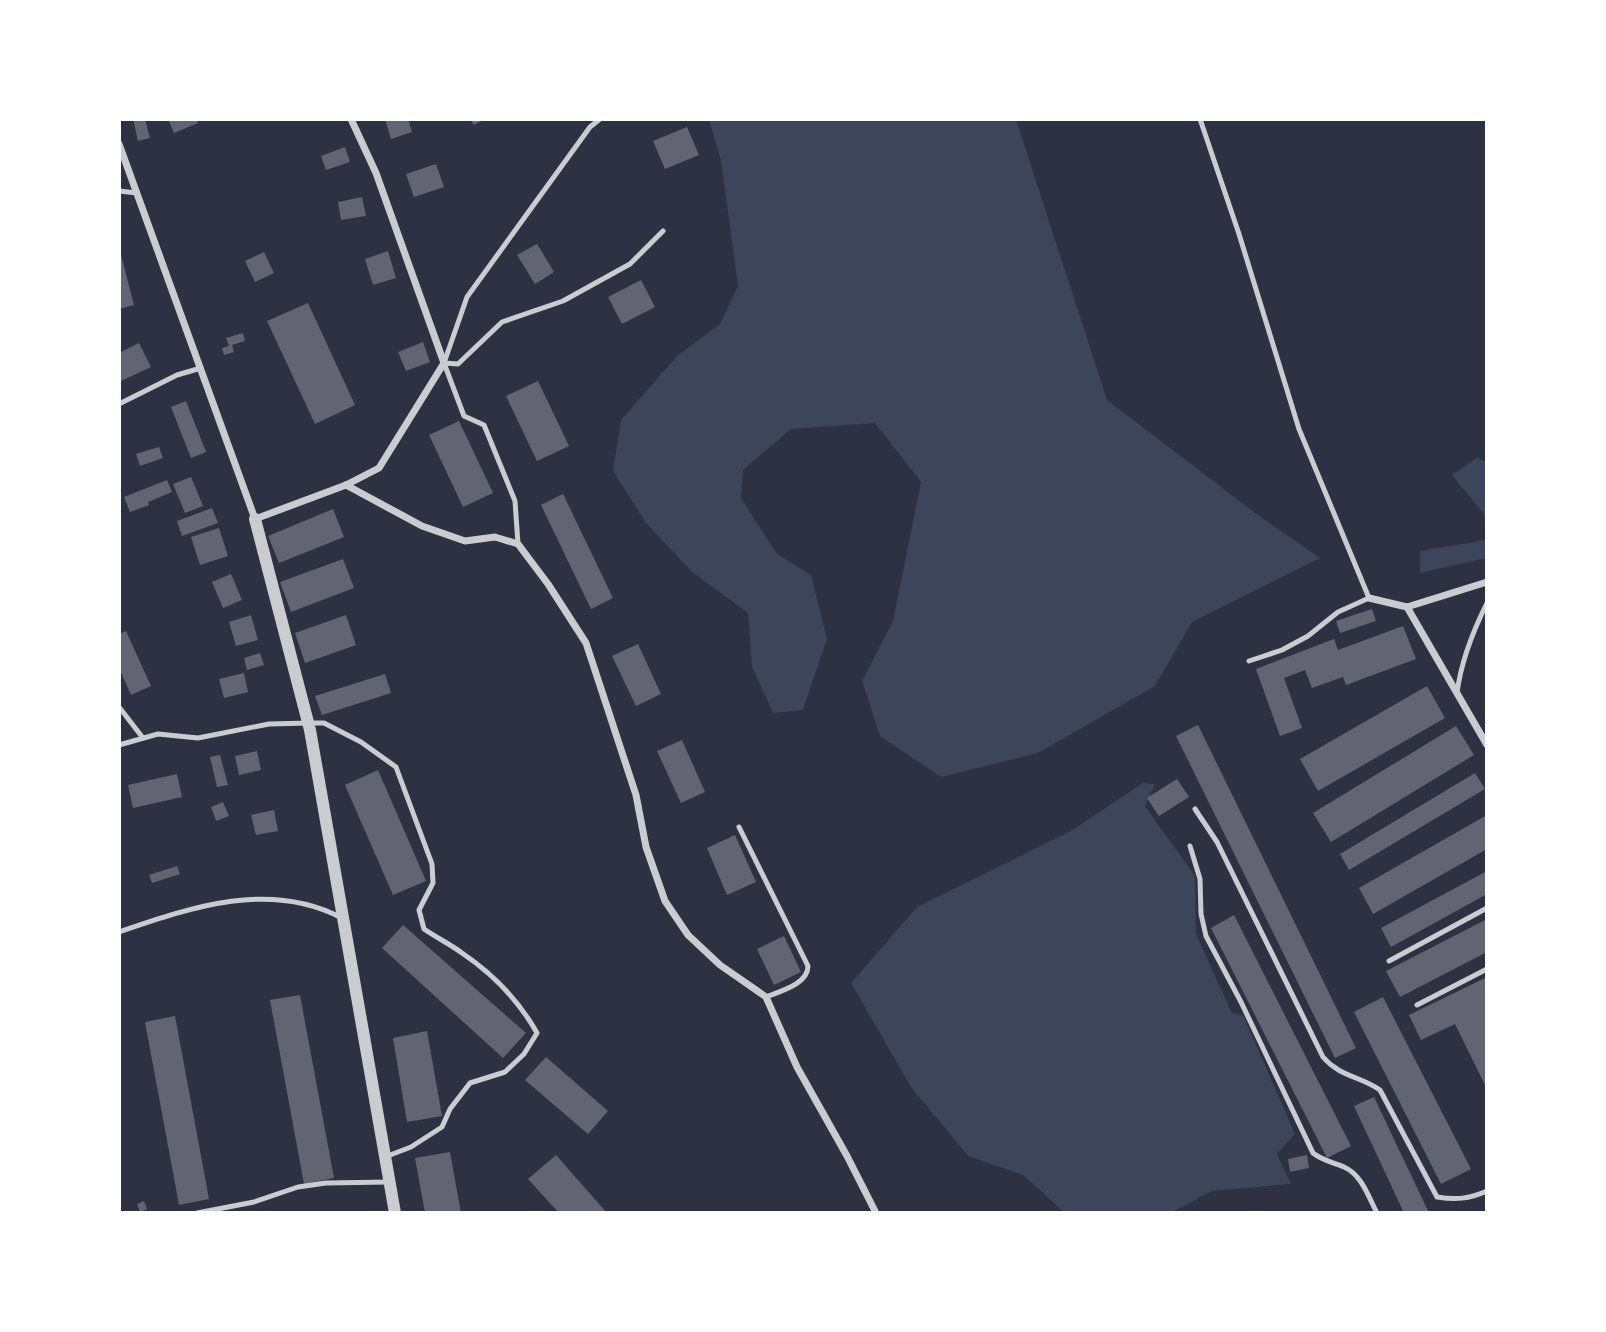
<svg xmlns="http://www.w3.org/2000/svg" width="1606" height="1332" viewBox="0 0 1606 1332" font-family="'Roboto Condensed',sans-serif">
<style>
.green{fill:#3c4559}
.building{fill:#626471}
.lines{fill:none;stroke-linecap:round;stroke-linejoin:round}
.service{stroke:#caccd0;stroke-width:5}
.minor{stroke:#caccd0;stroke-width:7}
.tertiary{stroke:#caccd0;stroke-width:12}
</style>
<rect width="100%" height="100%" fill="#2d3142"/>
<!-- green -->
<g class="green">
<polygon points="709,119 1016,119 1107,400 1258,515 1320,558 1192,622 1155,686 1038,753 941,777 880,736 862,681 893,621 921,482 875,423 791,429 743,470 741,498 777,554 811,575 827,639 803,710 773,713 752,667 748,613 692,572 646,523 613,471 621,420 677,356 720,324 738,286 721,161"/>
<polygon points="1477,458 1487,462 1487,558 1420,573 1420,551 1486,540 1484,514 1452,475"/>
<polygon points="1143,783 1155,784 1145,806 1195,876 1196,934 1232,1013 1243,1015 1295,1134 1277,1154 1291,1184 1212,1191 1170,1213 1065,1213 1023,1175 968,1156 911,1087 851,983 917,907 1071,831"/>
</g>
<!-- building -->
<g class="building">
<polygon points="133,119 145,119 150,138 138,141"/>
<polygon points="168,119 196,119 198,123 174,133"/>
<polygon points="385,119 408,119 412,132 391,139"/>
<polygon points="470,119 485,119 474,125"/>
<polygon points="687,127 699,155 665,169 653,141"/>
<polygon points="345,147 350,162 326,170 321,156"/>
<polygon points="436,164 444,187 414,197 406,174"/>
<polygon points="362,197 366,216 341,220 338,202"/>
<polygon points="537,244 554,272 535,284 517,255"/>
<polygon points="120,251 134,305 119,309 119,252"/>
<polygon points="388,251 396,278 373,285 365,259"/>
<polygon points="264,252 274,273 255,282 245,261"/>
<polygon points="641,280 655,307 622,324 608,297"/>
<polygon points="308,303 355,405 315,424 267,321"/>
<polygon points="243,333 245,341 232,345 234,352 224,355 222,348 229,346 226,338"/>
<polygon points="423,342 430,362 406,371 398,352"/>
<polygon points="139,343 151,367 119,382 119,353"/>
<polygon points="538,381 569,446 537,461 506,396"/>
<polygon points="186,401 206,452 191,458 171,407"/>
<polygon points="459,421 493,493 463,507 429,435"/>
<polygon points="159,447 163,458 140,466 136,454"/>
<polygon points="191,477 203,506 185,513 173,484"/>
<polygon points="167,480 172,492 148,502 149,505 130,512 124,497"/>
<polygon points="563,494 613,598 591,609 541,505"/>
<polygon points="212,508 218,523 182,536 177,521"/>
<polygon points="333,509 344,537 279,563 268,536"/>
<polygon points="219,528 228,556 200,565 191,537"/>
<polygon points="343,559 354,588 291,612 280,582"/>
<polygon points="231,574 242,600 223,608 212,582"/>
<polygon points="1372,609 1376,621 1340,633 1336,621"/>
<polygon points="251,615 258,640 236,646 229,622"/>
<polygon points="346,615 356,645 305,663 295,633"/>
<polygon points="1403,626 1416,659 1346,685 1343,677 1312,688 1305,670 1284,678 1302,728 1280,736 1256,669 1334,639 1338,650"/>
<polygon points="126,631 151,686 131,695 119,668 119,634"/>
<polygon points="638,644 661,694 636,706 612,656"/>
<polygon points="260,653 264,665 247,670 244,658"/>
<polygon points="244,673 248,692 224,698 219,679"/>
<polygon points="385,674 391,693 322,715 315,696"/>
<polygon points="1427,686 1445,718 1318,791 1300,759"/>
<polygon points="1198,725 1356,1048 1335,1058 1176,736"/>
<polygon points="1456,726 1474,755 1331,842 1313,813"/>
<polygon points="682,740 705,792 681,803 657,751"/>
<polygon points="257,751 261,770 239,775 235,756"/>
<polygon points="220,755 228,785 217,787 210,757"/>
<polygon points="378,770 426,881 393,895 345,785"/>
<polygon points="1475,773 1485,789 1349,870 1340,854"/>
<polygon points="177,774 182,797 133,808 128,785"/>
<polygon points="1177,779 1189,797 1159,816 1147,798"/>
<polygon points="223,802 229,816 216,821 211,807"/>
<polygon points="274,810 278,831 256,835 251,815"/>
<polygon points="1487,815 1487,849 1373,914 1359,888"/>
<polygon points="735,835 756,882 727,895 707,848"/>
<polygon points="177,866 180,874 152,883 149,875"/>
<polygon points="1487,871 1487,894 1391,947 1381,928"/>
<polygon points="1234,915 1351,1146 1327,1158 1211,928"/>
<polygon points="1487,919 1487,952 1400,997 1386,971"/>
<polygon points="403,925 526,1033 503,1058 382,948"/>
<polygon points="784,936 801,972 774,985 757,949"/>
<polygon points="1487,977 1487,1006 1485,1007 1487,1011 1487,1089 1455,1024 1421,1040 1409,1015"/>
<polygon points="300,995 334,1178 304,1184 270,1000"/>
<polygon points="1383,997 1471,1169 1441,1184 1354,1012"/>
<polygon points="175,1016 209,1199 179,1205 145,1022"/>
<polygon points="427,1031 442,1116 407,1122 393,1038"/>
<polygon points="546,1057 608,1111 588,1134 525,1080"/>
<polygon points="1374,1097 1429,1213 1404,1213 1354,1106"/>
<polygon points="450,1152 461,1213 425,1213 415,1158"/>
<polygon points="556,1155 607,1213 559,1213 528,1179"/>
<polygon points="1307,1155 1309,1168 1290,1172 1288,1159"/>
<polygon points="144,1201 147,1209 140,1212 137,1204"/>
</g>
<g class="lines">
<!-- service -->
<g class="service">
<polyline points="600,119 590,127 467,297 444,363 458,364 502,322 563,301 630,264 663,231"/>
<polyline points="1200,119 1239,234 1299,429 1369,598 1338,612 1308,636 1282,650 1249,661"/>
<polyline points="119,191 137,193"/>
<polyline points="444,363 464,416 484,425 515,501 518,544"/>
<polyline points="119,404 177,375 201,368"/>
<path d="M1457,693c4,-31 16,-62 30,-90"/>
<polyline points="119,707 143,738"/>
<path d="M119,745l39,-11 40,4 71,-14 40,-1h15l37,19 35,25 36,97 1,19 -14,27 5,19c13,9 26,15 38,24 31,21 56,46 75,80l-13,21 -19,18 -35,11 -20,26 -8,18 -31,20 -26,10"/>
<path d="M1195,809l22,33 106,215c17,20 37,19 57,33l57,107c19,3 32,2 50,-6"/>
<path d="M739,827l69,139c0,18 -27,25 -42,31"/>
<path d="M1190,846l10,33 1,35 5,22 35,66 72,151c10,8 20,9 31,14 18,8 24,29 33,46"/>
<path d="M119,932c73,-25 151,-52 223,-14"/>
<polyline points="1389,961 1487,908"/>
<polyline points="1417,1005 1487,969"/>
<polyline points="197,1213 254,1202 298,1187 326,1183 389,1182"/>
</g>
<!-- minor -->
<g class="minor">
<polyline points="119,144 255,519 346,485 379,468 444,363 376,173 351,119"/>
<polyline points="346,485 422,526 465,541 495,537 518,544 548,584 586,643 636,795 646,847 665,901 688,935 720,965 766,997 797,1067 847,1156 876,1213"/>
<polyline points="1369,598 1407,607 1487,745"/>
<polyline points="1407,607 1487,582"/>
</g>
<!-- tertiary -->
<polyline class="tertiary" points="255,519 310,730 395,1213"/>
</g>
<!-- border -->
<rect width="1606" height="1332" fill="none" stroke="#ffffff" stroke-width="242"/>
</svg>
